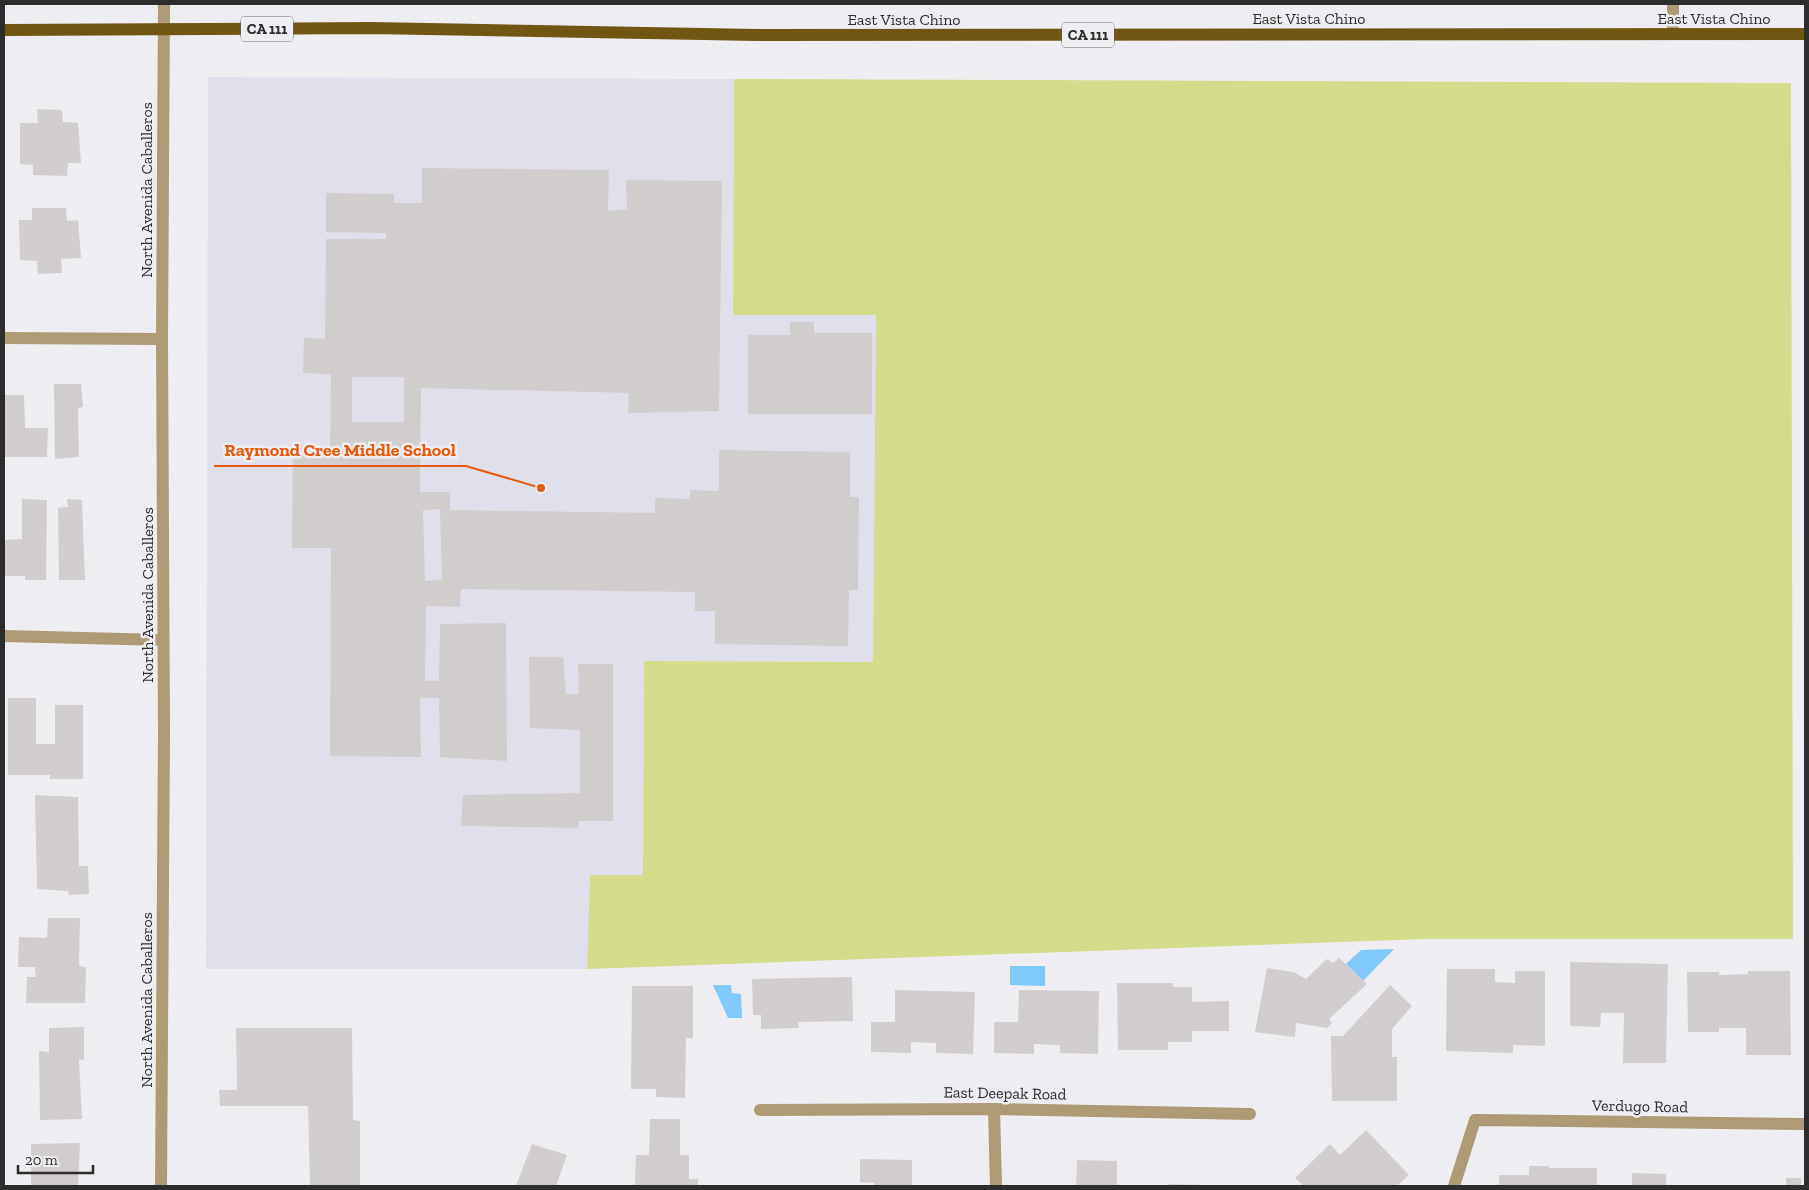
<svg xmlns="http://www.w3.org/2000/svg" width="1809" height="1190" viewBox="0 0 1809 1190" font-family="'Zilla Slab',serif">
<style>
.built{fill:#dfe0eb}
.green{fill:#d5dc8b}
.water{fill:#7fc9fb}
.building{fill:#d2cecd;fill-rule:evenodd}
.lines{fill:none;stroke-linecap:round;stroke-linejoin:round}
.minor{stroke:#ae9a74;stroke-width:12}
.tertiary{stroke:#ae9a74;stroke-width:12}
.primary{stroke:#715513;stroke-width:12}
.labels{text-anchor:middle;dominant-baseline:central;stroke-width:5;stroke-linejoin:round;paint-order:stroke}
.shield{fill:#eeeef2;stroke:#676769;stroke-width:1}
.shield-label{font-size:15px;font-weight:bold;fill:#2d2d2e}
.street-label{font-size:16px;fill:#2d2d2e;stroke:#eeeef2}
.leader{fill:none;stroke:#e8590c;stroke-width:2}
.callout-dot{fill:#e8590c;stroke:#eeeef2;stroke-width:2}
.callout-label{font-size:18px;text-anchor:middle;font-weight:bold;fill:#e8590c;stroke:#eeeef2;stroke-width:5;stroke-linejoin:round;paint-order:stroke}
</style>
<rect width="100%" height="100%" fill="#eeeef2"/>
<!-- built -->
<polygon class="built" points="208,77 734,79 733,314 876,315 873,662 644,661 643,876 590,875 587,969 206,969"/>
<!-- green -->
<polygon class="green" points="734,79 1791,83 1793,939 1425,939 587,969 590,875 643,875 644,661 873,662 876,315 733,315"/>
<!-- water -->
<g class="water">
<polygon points="1394,949 1363,981 1346,964 1361,950"/>
<polygon points="1010,966 1045,966 1045,986 1010,985"/>
<polygon points="713,985 731,985 732,993 741,994 742,1018 728,1018"/>
</g>
<!-- building -->
<g class="building">
<polygon points="37,109 62,110 63,122 78,123 81,163 68,163 67,176 33,175 33,165 20,164 20,123 38,123"/>
<path d="M422,168l187,2 -1,41 19,-2 -1,-29 96,1 -3,230 -91,2 1,-20 -208,-5 -1,104h30v18l205,3v-15l35,1v-9l29,1v-41l131,2v45h9l-1,93h-9l-1,56 -133,-2v-33h-20v-19l-234,-3 -1,18 -34,-1 -1,75h14l1,-57 66,-1 1,138 -67,-4 -1,-59h-19l1,59 -91,-1 1,-208h-39l1,-103 23,1v8h14l1,-80 -28,-1 1,-35 21,1 1,-100h60v-6l-60,-1v-39l68,1v9h28zM352,377h52v45h-52zM440,509l2,71 -17,1 -2,-71z"/>
<polygon points="32,208 66,208 67,221 78,220 81,258 61,259 62,273 38,274 37,261 20,260 19,220 32,220"/>
<polygon points="790,322 814,322 814,333 872,333 872,414 748,414 748,335 790,335"/>
<polygon points="54,384 81,384 83,407 78,408 79,457 55,459"/>
<polygon points="4,395 24,395 25,428 48,428 47,457 4,457"/>
<polygon points="22,499 47,500 46,580 25,580 25,576 4,576 4,540 22,539"/>
<polygon points="67,499 82,500 85,580 59,580 58,508 68,507"/>
<polygon points="529,657 563,657 566,694 579,694 578,664 613,664 613,821 579,821 578,828 461,826 463,795 580,793 580,730 530,728"/>
<polygon points="8,698 36,698 36,744 55,744 55,705 83,705 83,779 50,779 50,775 8,775"/>
<polygon points="35,795 78,797 79,866 88,866 89,894 69,895 68,891 37,889"/>
<polygon points="48,918 80,918 79,966 86,967 85,1003 26,1003 27,977 36,977 35,967 18,967 19,937 47,938"/>
<polygon points="1339,958 1367,984 1329,1019 1332,1023 1327,1028 1296,1023 1295,1037 1255,1032 1267,968 1293,972 1306,979 1327,959 1333,963"/>
<polygon points="1570,962 1668,964 1666,1063 1623,1063 1624,1013 1601,1013 1600,1027 1570,1026"/>
<polygon points="1447,969 1495,969 1495,982 1515,983 1515,971 1545,971 1545,1046 1513,1045 1513,1053 1446,1051"/>
<polygon points="1748,971 1790,971 1791,1055 1746,1055 1746,1028 1719,1028 1719,1032 1688,1032 1687,972 1719,972 1719,975 1748,974"/>
<polygon points="852,977 853,1021 798,1022 799,1028 761,1029 761,1015 753,1015 752,979"/>
<polygon points="1117,983 1173,983 1173,987 1192,987 1192,1002 1229,1001 1229,1031 1192,1031 1192,1042 1168,1042 1168,1050 1118,1050"/>
<polygon points="1390,985 1412,1006 1392,1029 1392,1057 1397,1057 1397,1101 1332,1101 1331,1036 1343,1036"/>
<polygon points="632,986 693,986 693,1038 686,1038 685,1098 656,1097 656,1089 631,1089"/>
<polygon points="895,990 975,992 973,1054 936,1053 936,1043 911,1042 911,1053 871,1052 871,1022 895,1022"/>
<polygon points="1019,990 1099,991 1098,1054 1060,1053 1060,1045 1034,1044 1034,1054 994,1053 994,1022 1018,1022"/>
<polygon points="84,1027 84,1060 79,1059 82,1119 40,1120 39,1051 49,1052 49,1028"/>
<polygon points="236,1028 352,1028 353,1120 360,1121 360,1186 310,1186 308,1106 220,1106 219,1090 237,1090"/>
<polygon points="650,1119 680,1119 680,1155 689,1155 689,1179 698,1179 698,1186 635,1186 636,1155 649,1155"/>
<polygon points="1366,1130 1409,1175 1397,1186 1304,1186 1295,1178 1330,1144 1340,1155"/>
<polygon points="80,1143 78,1186 31,1186 31,1144"/>
<polygon points="532,1144 567,1155 556,1186 516,1186"/>
<polygon points="860,1159 912,1160 912,1186 874,1186 874,1183 860,1182"/>
<polygon points="1077,1160 1117,1161 1117,1186 1076,1186"/>
<polygon points="1529,1166 1549,1166 1549,1168 1597,1168 1597,1186 1499,1186 1499,1175 1529,1175"/>
<polygon points="1632,1173 1666,1174 1666,1186 1632,1186"/>
<rect x="1786" y="1178" width="15" height="8"/>
<polygon points="1168,1184 1207,1185 1207,1186 1168,1186"/>
</g>
<g class="lines">
<!-- minor -->
<g class="minor">
<polyline points="1673,34 1673,4"/>
<polyline points="4,338 162,339"/>
<polyline points="4,636 163,640"/>
<polyline points="994,1109 996,1186"/>
<polyline points="760,1110 994,1109 1250,1114"/>
<polyline points="1454,1186 1475,1120 1805,1124"/>
</g>
<!-- tertiary -->
<polyline class="tertiary" points="161,1186 164,733 162,339 164,4"/>
<!-- primary -->
<polyline class="primary" points="4,30 371,28 758,35 1805,34"/>
</g>
<g class="labels">
<!-- shield labels -->
<g class="shield">
<rect x="241" y="16.5" width="52" height="25" rx="4"/>
<rect x="1062" y="22.5" width="52" height="25" rx="4"/>
</g>
<g class="shield-label">
<text x="267" y="29">CA 111</text>
<text x="1088" y="35">CA 111</text>
</g>
<!-- street labels -->
<g class="street-label">
<text x="1309" y="18">East Vista Chino</text>
<text x="1714" y="18">East Vista Chino</text>
<text x="904" y="19">East Vista Chino</text>
<text transform="translate(146 190) rotate(-90)">North Avenida Caballeros</text>
<text transform="translate(147 595) rotate(-90)">North Avenida Caballeros</text>
<text transform="translate(146 1000) rotate(-90)">North Avenida Caballeros</text>
<text transform="translate(1005 1093) rotate(1)">East Deepak Road</text>
<text transform="translate(1640 1106) rotate(1)">Verdugo Road</text>
</g>
</g>
<!-- callouts -->
<path class="leader" d="M541 488L466 466H214"/>
<circle class="callout-dot" cx="541" cy="488" r="5"/>
<g class="callout-label">
<text x="340" y="456">Raymond Cree Middle School</text>
</g>
<!-- border -->
<rect width="1809" height="1190" fill="none" stroke="#2d2d2e" stroke-width="10"/>
<!-- scale -->
<path d="M18 1165v8h75v-8" fill="none" stroke="#2d2d2e" stroke-width="2.5"/>
<text x="25" y="1165" font-size="15" fill="#2d2d2e" stroke="#eeeef2" stroke-width="4" paint-order="stroke">20 m</text>
</svg>
